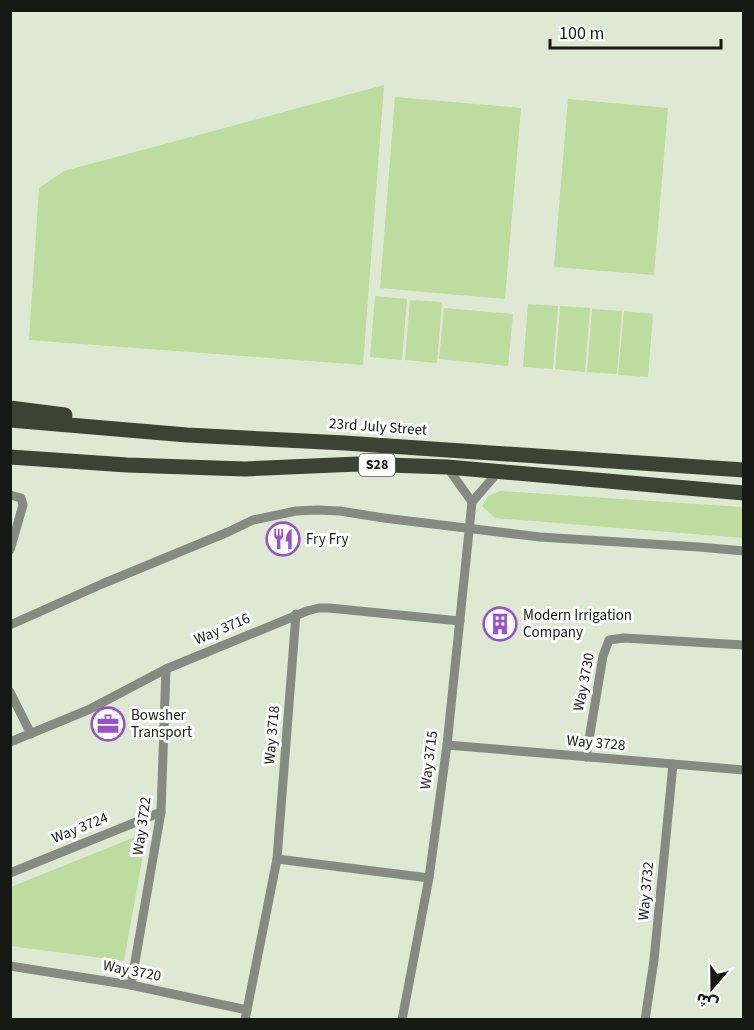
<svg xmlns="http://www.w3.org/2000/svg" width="754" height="1030" viewBox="0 0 754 1030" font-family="'Source Sans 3','Noto Sans Arabic',sans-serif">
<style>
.green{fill:#bedba0}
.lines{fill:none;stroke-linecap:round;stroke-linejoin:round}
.street{stroke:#868b82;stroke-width:9}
.primary{stroke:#3c4334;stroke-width:15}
.labels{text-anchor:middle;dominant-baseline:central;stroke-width:6;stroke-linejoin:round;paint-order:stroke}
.shield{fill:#fff;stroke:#5b5e58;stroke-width:1.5}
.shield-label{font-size:14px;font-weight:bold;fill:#151911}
.street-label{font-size:15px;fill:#151911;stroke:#fff}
.poi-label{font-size:15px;fill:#151911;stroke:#fff;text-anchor:start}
</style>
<rect width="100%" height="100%" fill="#dee9d3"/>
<!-- green -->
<g class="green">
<polygon points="384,85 363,365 29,340 39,188 64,171"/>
<polygon points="395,97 521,108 505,299 380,288"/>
<polygon points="568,99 668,108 654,275 554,267"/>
<polygon points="375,296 407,299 402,360 370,357"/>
<polygon points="410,300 442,302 437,363 405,360"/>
<polygon points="528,304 558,306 553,369 523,367"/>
<polygon points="560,306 590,308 585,372 555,369"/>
<polygon points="444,308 513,314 508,366 439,359"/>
<polygon points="592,309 622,311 617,374 587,372"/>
<polygon points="624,311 653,314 648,377 618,375"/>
<polygon points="500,491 743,507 743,538 495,518 482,506 488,496"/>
<polygon points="147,832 124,961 11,946 11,887"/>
</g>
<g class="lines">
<!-- street -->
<g class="street">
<polyline points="447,467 472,502"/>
<polyline points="10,495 21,498 23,505 10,550"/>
<polyline points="10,625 102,584 228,532 253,520 296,511 317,510 340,511 384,518 540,537 699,547 744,551"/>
<polyline points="10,692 31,734"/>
<polyline points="10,742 88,710 166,669 307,611 319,608 329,608 460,621"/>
<polyline points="447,745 744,770"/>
<polyline points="586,757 603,656 609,640 624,638 744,645"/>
<polyline points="277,859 429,878"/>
<polyline points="10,873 161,812"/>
<polyline points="10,966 131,985 247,1010"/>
<polyline points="131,985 161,812 166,669"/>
<polyline points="245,1020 277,859 296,614"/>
<polyline points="402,1020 429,878 447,745 472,502 498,472"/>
<polyline points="645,1020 654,960 673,764"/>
</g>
<!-- primary -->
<g class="primary">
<polyline points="10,408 65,415"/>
<polyline points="10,420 187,435 345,443 744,470"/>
<polyline points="10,457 127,465 245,469 358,464 447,467 744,493"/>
</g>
</g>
<!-- icons -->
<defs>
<g id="restaurant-ring" transform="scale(1.725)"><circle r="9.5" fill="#fff" stroke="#9953c7" stroke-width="1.5"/><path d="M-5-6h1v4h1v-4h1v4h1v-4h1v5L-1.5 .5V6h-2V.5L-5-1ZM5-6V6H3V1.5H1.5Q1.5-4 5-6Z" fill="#9953c7"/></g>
<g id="building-ring" transform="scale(1.725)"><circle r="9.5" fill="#fff" stroke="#9953c7" stroke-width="1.5"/><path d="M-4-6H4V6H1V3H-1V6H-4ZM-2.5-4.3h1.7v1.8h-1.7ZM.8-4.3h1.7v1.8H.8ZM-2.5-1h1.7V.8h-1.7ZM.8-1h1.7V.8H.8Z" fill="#9953c7"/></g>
<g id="office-ring" transform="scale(1.725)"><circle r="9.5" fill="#fff" stroke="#9953c7" stroke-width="1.5"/><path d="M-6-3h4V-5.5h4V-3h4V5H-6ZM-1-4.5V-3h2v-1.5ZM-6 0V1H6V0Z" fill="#9953c7"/></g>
</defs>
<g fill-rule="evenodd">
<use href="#restaurant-ring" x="283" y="539"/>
<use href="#building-ring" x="500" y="624"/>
<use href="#office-ring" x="108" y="724"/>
</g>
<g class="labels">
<!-- shield labels -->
<rect class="shield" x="359" y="454" width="36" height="22" rx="4.5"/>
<g class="shield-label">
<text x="377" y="465">S28</text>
</g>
<!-- street labels -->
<g class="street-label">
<text transform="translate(378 427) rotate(4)">23rd July Street</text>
<text transform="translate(222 629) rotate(-23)">Way 3716</text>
<text transform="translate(584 682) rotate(-79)">Way 3730</text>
<text transform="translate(272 735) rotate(-85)">Way 3718</text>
<text transform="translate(596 743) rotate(5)">Way 3728</text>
<text transform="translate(429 760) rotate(-83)">Way 3715</text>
<text transform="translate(142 826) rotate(-82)">Way 3722</text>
<text transform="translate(80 828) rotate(-22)">Way 3724</text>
<text transform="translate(646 891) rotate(-85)">Way 3732</text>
<text transform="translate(132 971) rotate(11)">Way 3720</text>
</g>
<!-- poi labels -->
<g class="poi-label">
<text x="306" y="539">Fry Fry</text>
<text x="523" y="615">Modern Irrigation<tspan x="523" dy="17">Company</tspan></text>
<text x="131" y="715">Bowsher<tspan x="131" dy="17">Transport</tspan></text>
</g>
</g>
<!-- border -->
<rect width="754" height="1030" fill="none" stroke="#151911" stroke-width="24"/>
<!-- north arrow -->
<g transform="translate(712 988) rotate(200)" stroke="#ffffff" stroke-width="4.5" paint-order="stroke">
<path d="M0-4.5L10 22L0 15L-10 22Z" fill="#151911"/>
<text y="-9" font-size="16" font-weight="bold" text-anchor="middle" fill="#151911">ش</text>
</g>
<!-- scale -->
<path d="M550 39v9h171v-9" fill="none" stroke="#151911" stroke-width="3"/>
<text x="559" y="39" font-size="18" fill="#151911" stroke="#ffffff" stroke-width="4.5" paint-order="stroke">100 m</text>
</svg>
